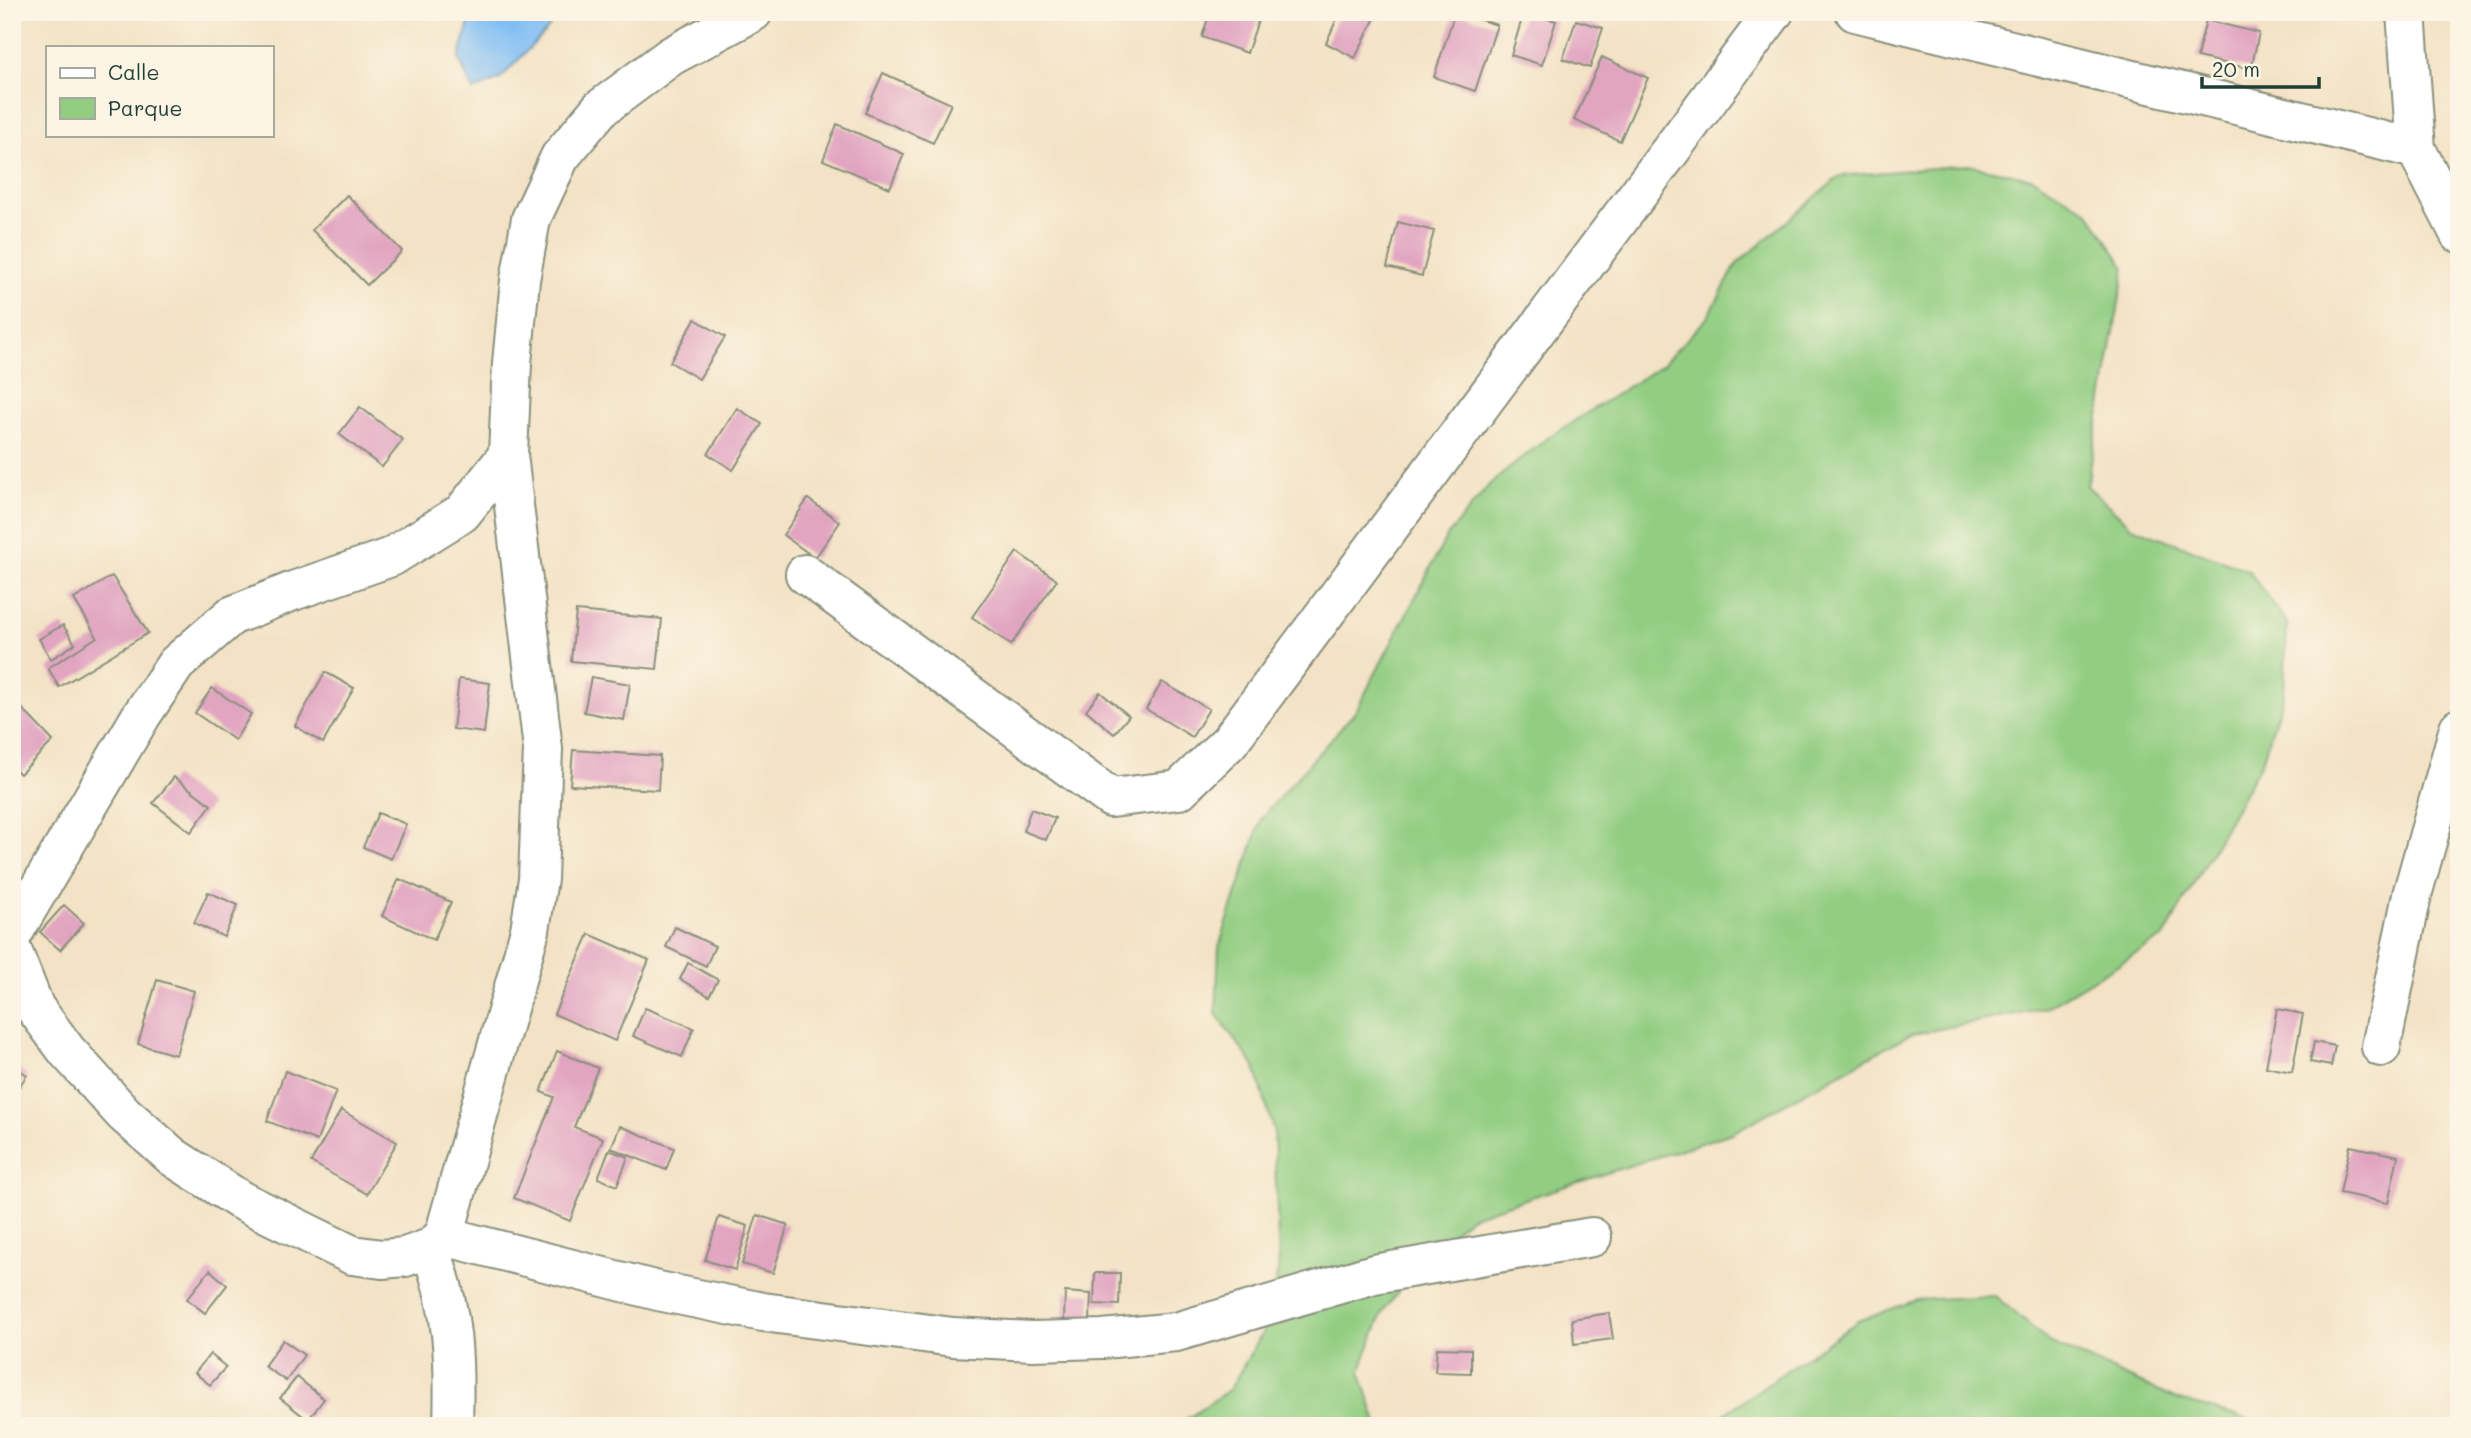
<svg xmlns="http://www.w3.org/2000/svg" width="2471" height="1438" viewBox="0 0 2471 1438" font-family="Mali,sans-serif">
<style>
.green{fill:#92cd82;stroke:#58855b;stroke-width:2}
.water{fill:#81bef4;stroke:#507e94;stroke-width:2}
.building{fill:#e1a4c1}
.lines{fill:none;stroke-linecap:round;stroke-linejoin:round}
.minor-casing{stroke:#89907c;stroke-width:42}
.minor{stroke:#fff;stroke-width:38}
</style>
<rect width="100%" height="100%" fill="#fcf5e5"/>
<filter id="ink" filterUnits="userSpaceOnUse"><feTurbulence type="fractalNoise" baseFrequency=".0143" numOctaves="2"/><feDisplacementMap in="SourceGraphic" scale="14" xChannelSelector="R" yChannelSelector="G"/><feConvolveMatrix kernelMatrix="1 2 1 2 8 2 1 2 1" color-interpolation-filters="sRGB"/></filter>
<filter id="wash" filterUnits="userSpaceOnUse"><feTurbulence type="fractalNoise" baseFrequency=".00686" numOctaves="4" result="noise"/><feDisplacementMap in="SourceGraphic" scale="28" xChannelSelector="R" yChannelSelector="G"/><feGaussianBlur stdDeviation="1.57" result="paint"/><feColorMatrix in="noise" values="0 0 0 0 0 0 0 0 0 0 0 0 0 0 0 0 0 1.4 0 .05"/><feComposite in="paint" operator="in"/></filter>
<g filter="url(#wash)">
<rect width="100%" height="100%" fill="#f3e2c5"/>
<!-- green -->
<g class="green">
<polygon points="1968,165 2032,178 2088,211 2125,268 2087,486 2132,527 2248,570 2287,623 2284,693 2262,761 2164,937 2045,1008 1909,1035 1732,1133 1472,1216 1423,1258 1383,1312 1360,1371 1378,1426 1177,1426 1230,1389 1263,1332 1279,1267 1274,1132 1255,1067 1216,1014 1219,947 1262,817 1356,711 1447,536 1490,484 1546,439 1662,365 1708,317 1737,264 1840,176"/>
<polygon points="1995,1296 2049,1342 2179,1400 2272,1426 1707,1426 1858,1321 1916,1300"/>
</g>
<!-- water -->
<polygon class="water" points="472,12 553,12 549,28 500,79 473,91 459,59"/>
<g id="blocks">
<!-- building -->
<g class="building">
<polygon points="1210,12 1261,12 1247,53 1202,37"/>
<polygon points="1340,12 1378,12 1355,58 1326,43"/>
<polygon points="1455,12 1497,25 1475,91 1434,77"/>
<polygon points="1524,12 1556,21 1542,65 1511,55"/>
<polygon points="1576,20 1603,28 1590,68 1563,59"/>
<polygon points="2206,20 2259,33 2251,69 2197,57"/>
<polygon points="1602,57 1648,78 1620,141 1574,120"/>
<polygon points="883,73 951,104 933,143 865,113"/>
<polygon points="837,124 904,154 890,188 823,160"/>
<polygon points="347,195 402,251 367,285 312,230"/>
<polygon points="1398,222 1434,231 1422,276 1387,267"/>
<polygon points="695,319 725,337 699,379 670,362"/>
<polygon points="360,407 403,440 382,467 339,434"/>
<polygon points="737,408 762,424 733,470 708,454"/>
<polygon points="808,499 840,522 815,558 783,535"/>
<polygon points="1017,552 1057,580 1011,645 972,617"/>
<polygon points="112,576 148,633 59,687 48,668 97,637 74,599"/>
<polygon points="576,611 662,619 657,669 571,661"/>
<polygon points="63,625 75,644 51,659 39,639"/>
<polygon points="325,672 354,688 323,743 295,726"/>
<polygon points="591,677 630,684 624,720 584,712"/>
<polygon points="459,679 490,683 484,733 453,729"/>
<polygon points="1162,682 1209,709 1192,737 1146,709"/>
<polygon points="212,688 251,714 235,740 195,713"/>
<polygon points="1100,692 1129,716 1114,734 1086,710"/>
<polygon points="12,698 53,741 20,774 12,766"/>
<polygon points="573,750 660,756 658,790 570,785"/>
<polygon points="174,777 211,805 191,832 153,803"/>
<polygon points="1031,809 1055,818 1046,840 1023,831"/>
<polygon points="378,813 406,824 391,859 363,847"/>
<polygon points="399,879 451,902 434,940 382,916"/>
<polygon points="208,892 238,905 224,937 194,923"/>
<polygon points="64,905 84,923 60,950 40,932"/>
<polygon points="675,927 715,946 706,966 666,947"/>
<polygon points="589,934 649,960 615,1041 554,1014"/>
<polygon points="688,963 718,980 709,996 680,979"/>
<polygon points="157,980 194,991 176,1055 138,1044"/>
<polygon points="645,1008 694,1028 682,1057 633,1036"/>
<polygon points="2277,1009 2303,1014 2292,1072 2266,1067"/>
<polygon points="2314,1042 2335,1046 2331,1066 2310,1062"/>
<polygon points="557,1051 598,1068 574,1127 603,1138 570,1221 514,1198 554,1097 541,1092"/>
<polygon points="12,1065 27,1075 12,1097"/>
<polygon points="285,1071 336,1091 317,1141 267,1121"/>
<polygon points="341,1110 397,1142 367,1194 311,1162"/>
<polygon points="620,1126 674,1148 666,1170 611,1148"/>
<polygon points="2350,1146 2398,1156 2388,1203 2340,1193"/>
<polygon points="609,1150 628,1157 617,1186 598,1178"/>
<polygon points="757,1215 788,1225 773,1273 742,1264"/>
<polygon points="719,1217 748,1226 735,1270 705,1260"/>
<polygon points="210,1270 227,1285 205,1313 187,1299"/>
<polygon points="1095,1273 1120,1273 1119,1305 1094,1304"/>
<polygon points="1065,1292 1091,1294 1090,1321 1064,1320"/>
<polygon points="1609,1313 1613,1339 1574,1344 1572,1319"/>
<polygon points="283,1340 304,1355 286,1381 264,1366"/>
<polygon points="1437,1348 1471,1349 1471,1373 1435,1372"/>
<polygon points="210,1354 226,1367 210,1385 195,1373"/>
<polygon points="297,1377 324,1399 308,1420 280,1398"/>
</g>
</g>
</g>
<g filter="url(#ink)">
<use href="#blocks" fill-opacity="0" stroke="#89907c" stroke-width="2"/>
<g class="lines">
<!-- minor casing -->
<g class="minor-casing">
<g id="minor">
<polyline points="1855,12 2416,149"/>
<polyline points="2406,12 2416,149 2459,233"/>
<polyline points="805,574 1111,798 1179,790 1229,742 1774,12"/>
<polyline points="12,935 141,716 176,664 231,616 293,591 391,557 462,513 508,455"/>
<polyline points="12,950 35,1008 67,1051 124,1114 173,1157 240,1200 352,1255 382,1259 405,1257 430,1248 444,1236 530,930 538,879 543,749 508,455 512,363 520,280 531,219 560,157 600,109 671,56 753,12"/>
<polyline points="2381,1047 2412,895 2459,728"/>
<polyline points="444,1236 658,1291 763,1312 953,1337 1032,1341 1103,1339 1176,1332 1374,1274 1592,1237"/>
<path d="M430,1248c24,63 25,112 23,178"/>
</g>
</g>
<!-- minor -->
<use href="#minor" class="minor"/>
</g>
</g>
<!-- margin -->
<rect width="2471" height="1438" fill="none" stroke="#fcf5e5" stroke-width="42"/>
<!-- legend -->
<rect x="46" y="46" width="228" height="91" fill="#fcf5e5" stroke="#a4ab9e" stroke-width="2"/>
<rect x="60" y="68" width="35" height="10" fill="#ffffff" stroke="#a4ab9e" stroke-width="2"/>
<text x="108" y="80" font-size="21" fill="#1f3d34">Calle</text>
<rect x="60" y="98" width="35" height="21" fill="#92cd82" stroke="#a4ab9e" stroke-width="2"/>
<text x="108" y="116" font-size="21" fill="#1f3d34">Parque</text>
<!-- scale -->
<path d="M2202 77v10h117v-10" fill="none" stroke="#1f3d34" stroke-width="3.5"/>
<text x="2212" y="77" font-size="21" fill="#1f3d34" stroke="#fcf5e5" stroke-width="5" paint-order="stroke">20 m</text>
</svg>
